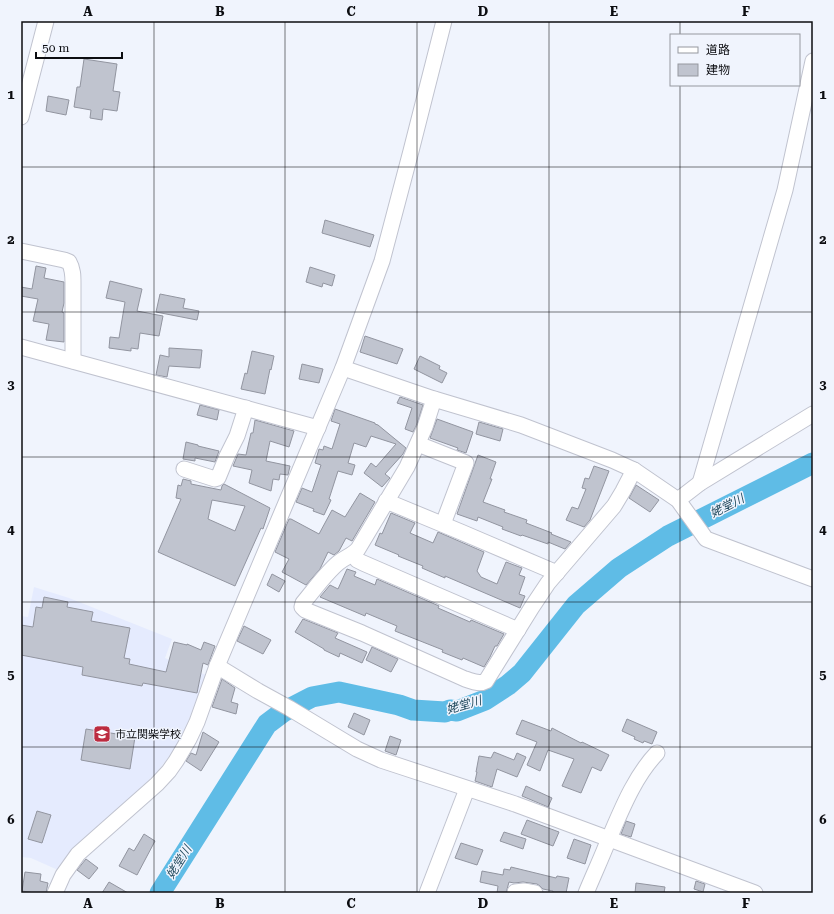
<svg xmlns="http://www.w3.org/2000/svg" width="834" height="914" viewBox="0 0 834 914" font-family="'Roboto Serif','Noto Sans JP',serif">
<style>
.built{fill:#e5ebfe}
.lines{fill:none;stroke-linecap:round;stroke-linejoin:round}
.river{stroke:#5fbce6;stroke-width:21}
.building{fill:#c0c4cf;stroke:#9295a0;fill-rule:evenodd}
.minor-casing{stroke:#c0c3cf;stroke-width:17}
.minor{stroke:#fff;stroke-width:15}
.grid{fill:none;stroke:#0c0d11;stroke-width:1;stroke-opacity:0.55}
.labels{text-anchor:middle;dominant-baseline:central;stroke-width:3;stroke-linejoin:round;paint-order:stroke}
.poi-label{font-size:11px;fill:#0c0d11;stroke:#f0f4fd;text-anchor:start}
.water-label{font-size:12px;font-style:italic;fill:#264e61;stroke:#f0f4fd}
.neatline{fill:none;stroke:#0c0d11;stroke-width:1.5}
.grid-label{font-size:13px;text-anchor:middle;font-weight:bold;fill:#0c0d11}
</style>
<rect width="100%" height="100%" fill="#f0f4fd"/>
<!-- built -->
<polygon class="built" points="34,587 69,598 172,639 165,658 206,675 188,722 178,745 157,772 110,818 58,870 31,858 21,857 21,616 28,617"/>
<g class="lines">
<!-- river -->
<polyline class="river" points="160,893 267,724 283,712 312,697 339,692 399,705 413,710 445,712 450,710 457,711 485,700 508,685 522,673 576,605 619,568 668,536 813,463"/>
</g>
<!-- building -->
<g class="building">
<polygon points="84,59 117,64 113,91 120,92 117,111 103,109 102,120 90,118 91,110 74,107 77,87 80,87"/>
<polygon points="48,96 69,100 66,115 46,111"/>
<polygon points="325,220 374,235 370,247 322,233"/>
<polygon points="36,266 46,268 44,278 64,282 64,303 62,312 64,313 64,342 46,340 49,324 33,321 38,299 21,296 21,287 32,289"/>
<polygon points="310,267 335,275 332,286 323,283 322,287 306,282"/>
<polygon points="110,281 142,289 137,311 163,316 159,336 140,333 138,349 131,348 131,351 109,348 110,337 119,338 125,302 106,298"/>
<polygon points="160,294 185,299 183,308 199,311 197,320 156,312"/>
<polygon points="365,336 403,349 397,364 360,352"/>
<polygon points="169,348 202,350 200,368 169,366 167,377 156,375 160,355 169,357"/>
<polygon points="252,351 274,356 271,370 270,369 265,394 241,389 245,373 247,374"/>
<polygon points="420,356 440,366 439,369 447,373 442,383 414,369"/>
<polygon points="302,364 323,369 319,383 299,379"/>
<polygon points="400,397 423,405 417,424 413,432 405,429 412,408 397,403"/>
<polygon points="200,405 219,410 217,420 197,415"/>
<polygon points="335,409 375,423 375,424 378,425 406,448 403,454 385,474 390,478 382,487 364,473 371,463 376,467 396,444 371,436 366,447 354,443 348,463 355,465 352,475 338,471 329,499 331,500 324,515 313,511 314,509 296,502 302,488 312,492 321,465 315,463 319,449 323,450 324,446 332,449 340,424 331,421"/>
<polygon points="437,419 473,432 466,453 457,450 458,448 430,438"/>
<polygon points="255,420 294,431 289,447 270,441 266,461 290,466 288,475 280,474 279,480 273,479 271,491 249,483 252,470 233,466 238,454 246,455 251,433 253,433"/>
<polygon points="479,422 503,429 500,441 476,434"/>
<polygon points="186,442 198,445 198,446 219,451 215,462 195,458 195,461 183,459"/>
<polygon points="478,455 496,462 490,479 492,479 483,502 505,510 504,512 527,520 526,523 552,533 551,534 571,542 565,549 548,542 548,544 522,535 521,536 502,529 503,527 478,517 477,521 457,514"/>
<polygon points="594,466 609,471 590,520 584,527 566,520 572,507 578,509 586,489 582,488 585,478 589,479"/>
<path d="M183,479l8,2v3l30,6 1,-4 2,-2 46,24 -7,21 -2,-1 -26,58 -77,-34 23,-53 -5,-1 2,-13 3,1zM212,500l33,6 -10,25 -27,-12z"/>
<polygon points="636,485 659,500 650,512 629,498"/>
<polygon points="360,493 375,502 352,541 346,538 339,551 334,555 328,552 320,569 306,585 282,572 289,559 275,552 289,519 291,519 319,534 332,510 345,517"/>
<polygon points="391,513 415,523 410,533 433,543 438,532 484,552 477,571 481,577 497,584 506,562 522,568 519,575 525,577 519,594 525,596 520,608 445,576 445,578 422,568 423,566 398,556 399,555 375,545 380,533 382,534"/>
<polygon points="347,569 356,572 354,576 375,585 377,579 439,606 438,608 470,622 471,620 504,634 497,646 495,646 490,657 484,667 463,658 462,660 442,652 443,650 395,631 397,626 366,613 365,616 320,597 330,585 338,589"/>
<polygon points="272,574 285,581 279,592 267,585"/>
<polygon points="44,597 68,602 67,607 93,612 91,621 130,628 124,658 130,659 129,664 166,672 174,642 187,645 187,644 201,650 204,642 215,646 208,665 203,663 197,693 143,683 142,686 82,675 83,667 21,655 21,625 33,627 36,607 42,608"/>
<polygon points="303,619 338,633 335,638 367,652 362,663 340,653 339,657 324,650 324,649 295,632"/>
<polygon points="244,626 271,640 263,654 237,641"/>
<polygon points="372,647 398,659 391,672 366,660"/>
<polygon points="222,679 235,688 231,702 238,704 236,714 212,707"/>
<polygon points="354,713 370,720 364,735 348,727"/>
<polygon points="627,719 657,732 652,744 644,741 643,743 634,739 635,737 622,731"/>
<polygon points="522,720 551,731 552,728 581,743 582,742 609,755 601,771 592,767 581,793 562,786 574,759 548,750 540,771 527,765 537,742 516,734"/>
<polygon points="86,729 135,737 130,769 81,760"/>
<polygon points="203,732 219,742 201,771 186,761 191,753 196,755"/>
<polygon points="390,736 401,740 396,755 385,751"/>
<polygon points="494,752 514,760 517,753 526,757 517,777 497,769 492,787 475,781 477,772 476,772 479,756 491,758"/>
<polygon points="526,786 552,798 548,807 522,796"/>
<polygon points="37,811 51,815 42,843 28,839"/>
<polygon points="527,820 559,832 553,846 521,834"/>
<polygon points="626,821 635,824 631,837 621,834"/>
<polygon points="504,832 526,839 523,849 500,841"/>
<polygon points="144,834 155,841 137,875 119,866 129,848 134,851"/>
<polygon points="574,839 591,845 585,864 567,858"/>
<polygon points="461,843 483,850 477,865 455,858"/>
<polygon points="86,859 98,868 89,879 77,870"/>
<polygon points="511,867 556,878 557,876 569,878 566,893 553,893 553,891 543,889 540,886 537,884 523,882 514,883 509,882 506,893 497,893 498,886 480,882 482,871 503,875 504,869 510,870"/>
<polygon points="25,872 41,874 40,881 48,883 46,893 35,893 22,891"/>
<polygon points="696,881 705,884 703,892 694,889"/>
<polygon points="109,882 128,893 102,893"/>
<polygon points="636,883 665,887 664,893 635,893"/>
</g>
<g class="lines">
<!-- minor casing -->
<g class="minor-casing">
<g id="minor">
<polyline points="21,117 46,21"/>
<path d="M21,251l43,9 5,2c4,7 4,14 4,21v78"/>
<polyline points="21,347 318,428"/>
<polyline points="343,368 434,399 521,425 612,460 634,470 678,500 706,539 813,579"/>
<path d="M434,399l-9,28 -18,40 -49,82c-6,7 -13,8 -20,14 -13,11 -24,27 -35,40l-1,4 3,3 57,23 103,46c7,2 14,6 21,2l46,-74 16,-24 66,-77 9,-15 11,-21"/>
<polyline points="418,444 466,463 443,524"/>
<polyline points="184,469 215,479 218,478 227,456 237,436 246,408"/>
<polyline points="700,483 785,190 813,61"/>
<polyline points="678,500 700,483 813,414"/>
<polyline points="386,501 461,532 557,573"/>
<polyline points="354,554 357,560 363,563 518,630"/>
<polyline points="217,666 258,691 289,708 357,749 381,760 515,804 755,893"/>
<polyline points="515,892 524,891 535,893"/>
<polyline points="55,893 63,875 78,854 157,784 169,771 176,761 189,739 197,722 217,666 343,368 382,261 411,151 444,21"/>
<polyline points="427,893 467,789"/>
<path d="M586,893c7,-17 15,-34 22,-52 13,-30 26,-64 49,-88"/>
</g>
</g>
<!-- minor -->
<use href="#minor" class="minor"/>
</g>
<!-- grid -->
<path class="grid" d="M154,21v872M285,21v872M417,21v872M549,21v872M680,21v14M680,85v808M21,167h792M21,312h792M21,457h792M21,602h792M21,747h792"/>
<!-- icons -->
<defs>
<g id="school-square" transform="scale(0.9)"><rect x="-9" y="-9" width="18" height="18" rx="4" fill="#bc2b3f" stroke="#f0f4fd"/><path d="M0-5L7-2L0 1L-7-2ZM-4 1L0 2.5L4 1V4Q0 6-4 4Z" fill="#fff"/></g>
</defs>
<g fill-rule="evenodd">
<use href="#school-square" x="102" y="734"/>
</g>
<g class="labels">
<!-- poi labels -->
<g class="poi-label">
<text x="115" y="734">市立関柴学校</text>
</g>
<!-- water labels -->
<g class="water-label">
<text transform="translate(727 506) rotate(-27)">姥堂川</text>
<text transform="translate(464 705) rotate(-16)">姥堂川</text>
<text transform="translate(179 862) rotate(-58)">姥堂川</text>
</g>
</g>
<!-- border -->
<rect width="834" height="914" fill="none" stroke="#f0f4fd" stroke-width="44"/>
<!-- legend -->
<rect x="670" y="34" width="130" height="52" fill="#f0f4fd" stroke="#95989f"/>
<rect x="678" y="47" width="20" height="6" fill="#ffffff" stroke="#95989f"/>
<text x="706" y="54" font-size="12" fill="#0c0d11">道路</text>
<rect x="678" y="64" width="20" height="12" fill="#c0c4cf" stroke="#95989f"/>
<text x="706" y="74" font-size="12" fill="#0c0d11">建物</text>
<!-- scale -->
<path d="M36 52v6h86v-6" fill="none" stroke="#0c0d11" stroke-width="2"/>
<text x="42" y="52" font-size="12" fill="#0c0d11" stroke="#f0f4fd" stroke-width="3" paint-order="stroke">50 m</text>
<rect x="22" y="22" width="790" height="870" class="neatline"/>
<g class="grid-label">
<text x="88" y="16">A</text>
<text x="220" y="16">B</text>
<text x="351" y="16">C</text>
<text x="483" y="16">D</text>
<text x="614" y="16">E</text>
<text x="746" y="16">F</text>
<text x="11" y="99">1</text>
<text x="823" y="99">1</text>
<text x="11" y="244">2</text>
<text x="823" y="244">2</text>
<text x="11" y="389">3</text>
<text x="823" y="389">3</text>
<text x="11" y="534">4</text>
<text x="823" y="534">4</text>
<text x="11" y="679">5</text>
<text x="823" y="679">5</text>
<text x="11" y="824">6</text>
<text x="823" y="824">6</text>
<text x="88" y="908">A</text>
<text x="220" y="908">B</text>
<text x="351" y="908">C</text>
<text x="483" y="908">D</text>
<text x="614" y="908">E</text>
<text x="746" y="908">F</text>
</g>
</svg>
